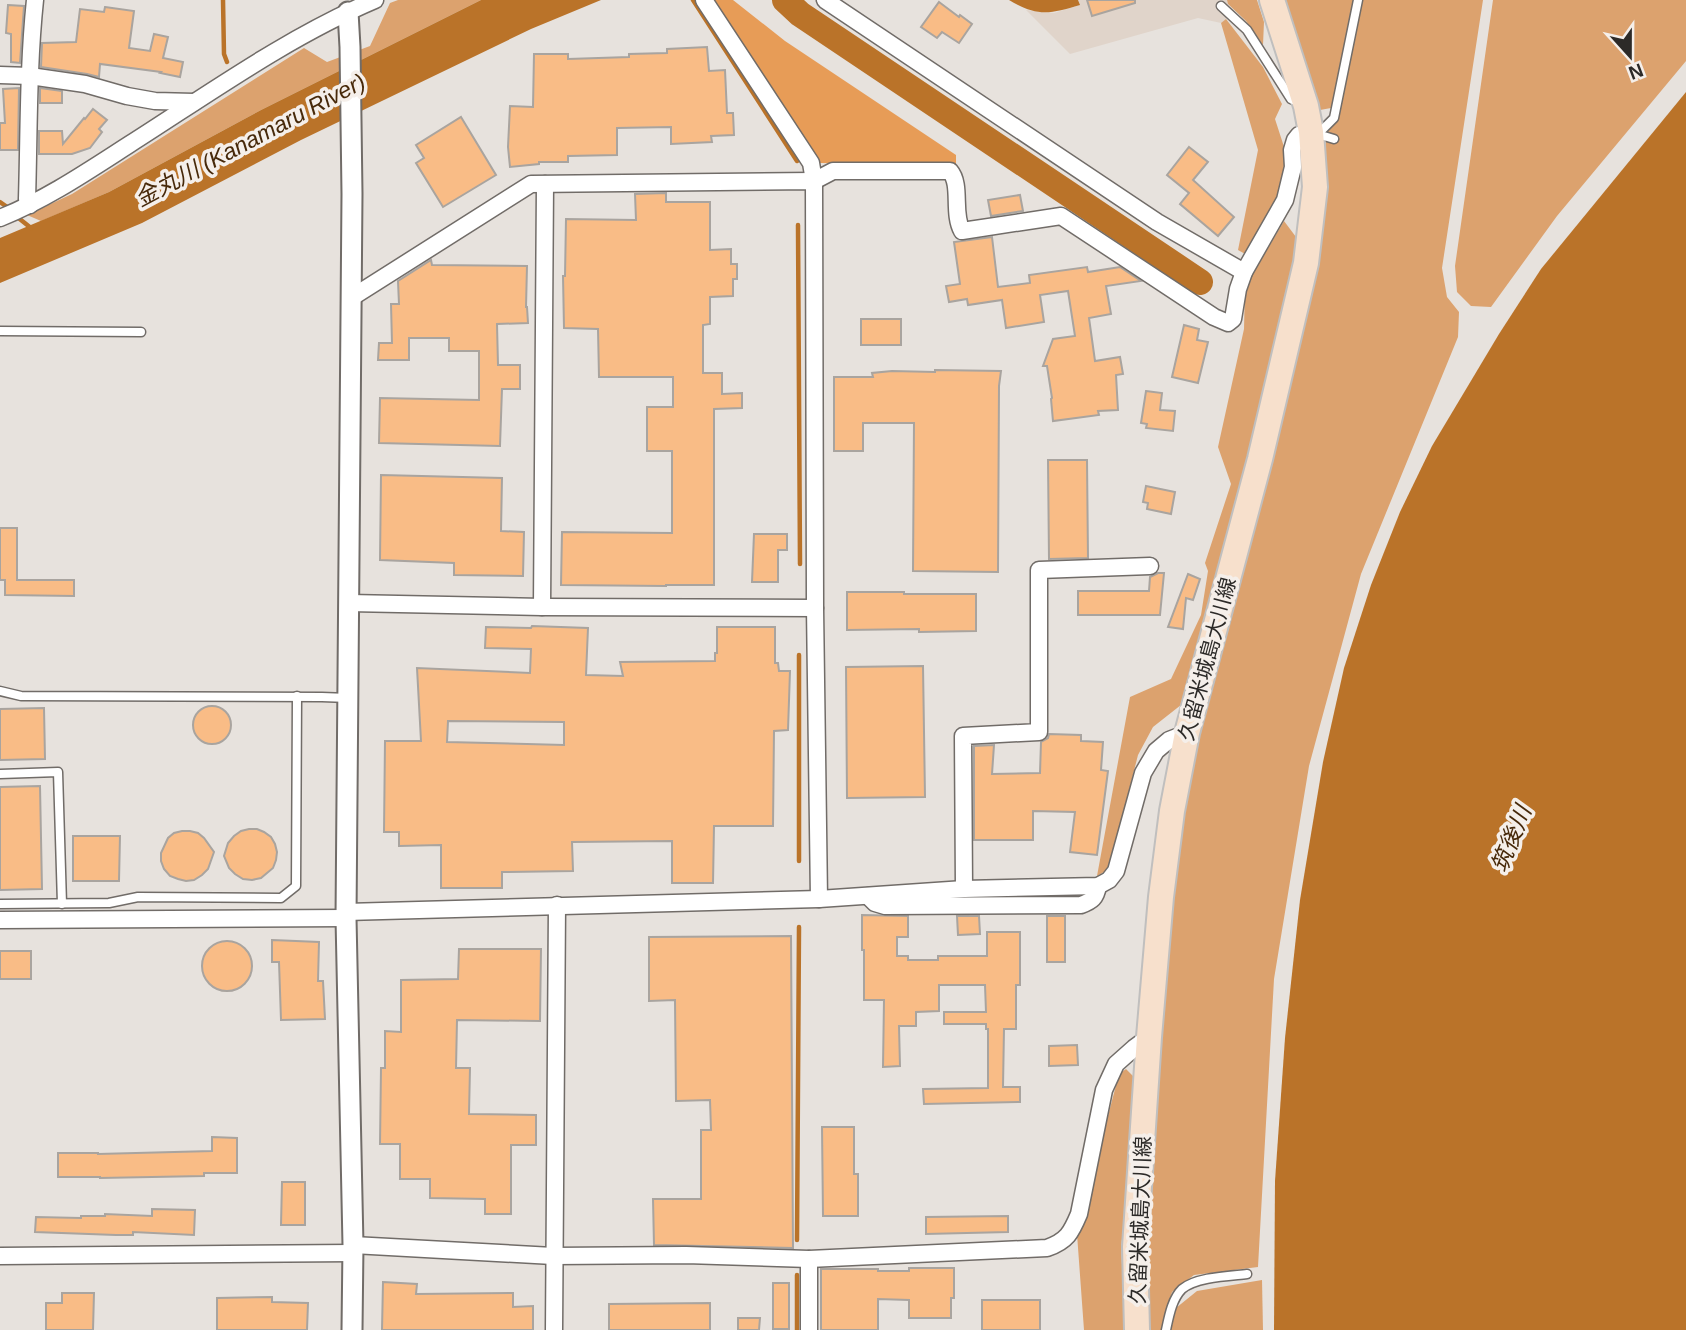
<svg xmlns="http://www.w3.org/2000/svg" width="1686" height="1330" viewBox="0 0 1686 1330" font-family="Helvetica,'Noto Sans JP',sans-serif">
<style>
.built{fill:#e0d4ca}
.green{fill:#dca26e}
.forest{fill:#e79c57}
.water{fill:#ba7329}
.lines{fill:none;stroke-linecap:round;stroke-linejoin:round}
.stream{stroke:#ba7329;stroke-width:4.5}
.river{stroke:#ba7329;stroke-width:26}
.building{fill:#f9bc86;stroke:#a9a49f;stroke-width:2;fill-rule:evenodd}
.service-casing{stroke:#716c68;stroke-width:11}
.minor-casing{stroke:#716c68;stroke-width:19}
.tertiary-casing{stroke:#716c68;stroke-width:23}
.primary-casing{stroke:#c0bfbe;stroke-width:28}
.service{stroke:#fff;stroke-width:8}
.minor{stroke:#fff;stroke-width:16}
.tertiary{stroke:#fff;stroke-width:19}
.primary{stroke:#f7e0cc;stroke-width:24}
.labels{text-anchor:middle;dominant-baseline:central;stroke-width:7;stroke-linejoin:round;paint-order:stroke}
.street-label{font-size:21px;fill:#2c2a28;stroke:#f5efea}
.water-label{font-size:23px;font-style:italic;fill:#47290a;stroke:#f5efea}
</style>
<rect width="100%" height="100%" fill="#e7e2dd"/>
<!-- built -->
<polygon class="built" points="1078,0 1227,0 1228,4 1226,19 1221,23 1198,18 1070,54 1026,10 1054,13 1080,5"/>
<!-- green -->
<g class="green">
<polygon points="398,0 481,0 261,110 109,192 41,221 27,215 72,194 304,48 327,62 370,46 390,3"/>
<polygon points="1227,0 1257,0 1264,22 1263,45 1246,21 1228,4"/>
<polygon points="1284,0 1483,0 1442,268 1447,297 1459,312 1458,337 1361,574 1309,766 1274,979 1258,1267 1194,1275 1172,1292 1161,1330 1148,1330 1145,1241 1170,896 1190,758 1314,268 1328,192 1325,148 1331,108 1320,110"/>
<polygon points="1493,0 1686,0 1686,61 1557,216 1491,307 1471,306 1457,292 1455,266"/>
<polygon points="1226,19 1263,67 1282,104 1275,119 1286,153 1279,196 1247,255 1238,250 1258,150 1221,23"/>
<polygon points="1284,221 1296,237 1297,262 1246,476 1186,701 1153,727 1138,755 1109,869 1097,876 1130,697 1171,679 1201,615 1208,571 1205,563 1231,484 1218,447 1244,329 1245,287"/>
<polygon points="1126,1069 1139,1082 1121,1248 1126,1330 1084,1330 1077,1234 1119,1074"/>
<polygon points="1262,1280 1263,1330 1171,1330 1176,1308 1197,1291"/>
</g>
<!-- forest -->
<polygon class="forest" points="710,0 733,0 785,41 956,155 956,165 820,163"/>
<!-- water -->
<g class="water">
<polygon points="481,0 601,0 531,29 301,140 142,223 0,283 0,238 109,192 261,110"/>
<path d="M1009,0h69l2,5c-30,9 -43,12 -71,-5z"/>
<polygon points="1686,92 1686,1330 1274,1330 1275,1181 1285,1038 1300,900 1323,762 1344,668 1371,585 1400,512 1432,446 1499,334 1541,269"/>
</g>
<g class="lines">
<!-- stream -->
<g class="stream">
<polyline points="223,0 224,54 227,62"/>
<polyline points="693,0 797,161"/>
<polyline points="0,202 10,209"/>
<polyline points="16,216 31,228"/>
<polyline points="798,225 800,564"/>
<polyline points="799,655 799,861"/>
<polyline points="797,1240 799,927"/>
<polyline points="797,1330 797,1275"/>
</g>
<!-- river -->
<polyline class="river" points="785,0 800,14 1200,282"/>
</g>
<!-- building -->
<g class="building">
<polygon points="1087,0 1135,0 1135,3 1092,16"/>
<polygon points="939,2 959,17 960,15 972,24 959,43 942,32 937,38 921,27"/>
<polygon points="8,5 24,6 20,63 11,62 11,34 6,33"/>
<polygon points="105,7 134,11 129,48 150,51 154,34 168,37 163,58 183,62 180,77 160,73 161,72 100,64 99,77 87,74 41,67 42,43 76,42 80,9 104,12"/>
<polygon points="707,47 709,71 725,70 727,113 733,113 734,135 711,136 712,142 671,144 671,127 617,128 617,155 568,156 568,162 539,162 539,164 510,167 508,147 510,106 533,107 534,54 568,54 568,59 629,57 629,54 667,53 667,49"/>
<polygon points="19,88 18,150 0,150 0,123 5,123 3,89"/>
<polygon points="40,88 62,91 62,103 40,103"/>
<polygon points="93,109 107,120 99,129 102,132 90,148 72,154 39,154 39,131 62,131 63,144 84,118 85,119"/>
<polygon points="461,117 496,175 443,207 416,163 424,158 416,145"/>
<polygon points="1189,147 1208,162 1193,180 1234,217 1218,236 1180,204 1189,193 1167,175"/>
<polygon points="666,193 666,202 710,202 710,250 731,249 731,264 737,264 737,279 733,279 733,296 710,297 710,324 703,325 703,373 722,373 722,394 742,393 742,408 714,409 714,585 666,585 666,586 561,585 562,532 672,533 672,451 647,451 647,407 673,407 673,377 599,377 598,329 564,328 563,276 565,276 566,219 636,220 635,194"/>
<polygon points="1020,195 1023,211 991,216 988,200"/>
<polygon points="992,237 998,287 1030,283 1029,275 1087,267 1088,272 1120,267 1141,281 1106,286 1111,314 1089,318 1095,361 1120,357 1123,374 1116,375 1118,410 1098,411 1099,415 1053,421 1051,399 1052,398 1047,366 1043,366 1053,339 1075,336 1068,291 1040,295 1044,322 1006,328 1002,300 968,305 967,299 949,302 946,286 960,284 954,242"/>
<polygon points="431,260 432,265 527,266 526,307 527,307 528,323 497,324 498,365 520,365 520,389 502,389 500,446 379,443 380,398 479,400 479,351 449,351 449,338 409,338 409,360 378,360 379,343 392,343 391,304 399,304 398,281"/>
<rect x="861" y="319" width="40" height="26"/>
<polygon points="1184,325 1199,329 1197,340 1208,342 1198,383 1172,377"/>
<polygon points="935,370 1001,371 999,386 998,572 913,571 914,423 863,423 863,451 834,451 834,377 873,377 872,373 892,371 935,372"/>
<polygon points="1146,391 1162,393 1160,410 1175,411 1173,431 1146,428 1147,424 1141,423"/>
<polygon points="1048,460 1087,460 1088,558 1049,559"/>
<polygon points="381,475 502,478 501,531 524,532 523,576 454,575 454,563 380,560"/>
<polygon points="1146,486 1175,492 1171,514 1147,509 1148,503 1143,502"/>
<polygon points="0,528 17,528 17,580 74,580 74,596 5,595 5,580 0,580"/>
<polygon points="754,534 787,534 787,550 778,550 778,582 752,582"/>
<polygon points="1158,573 1164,573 1160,615 1078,615 1078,591 1149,591 1150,577"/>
<polygon points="1188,574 1200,579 1193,600 1186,598 1183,629 1168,627"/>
<polygon points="847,592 904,592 904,594 976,594 976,631 919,632 919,629 847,630"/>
<path d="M532,626l56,2 -2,47 37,1 -3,-14 95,-1v-8h2v-26h58v36h3l1,8h11l-2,59 -14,1 -1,95h-59l-1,57h-41v-42l-100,1 1,29 -71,1v16h-61v-43l-42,1v-14h-15l1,-91h36l-4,-73 113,5 1,-24 -46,-1 1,-21 45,1zM448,721l116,1v23l-117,-3z"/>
<polygon points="923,666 925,797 847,798 846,667"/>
<circle cx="212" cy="725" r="19"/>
<polygon points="44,708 45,759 0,760 0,709"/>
<polygon points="1049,734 1081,735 1081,741 1103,742 1101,770 1108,771 1097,855 1070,852 1075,812 1033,811 1033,840 974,840 974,746 994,745 992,774 1040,773 1041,742 1048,738"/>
<polygon points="40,786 42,889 0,890 0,787"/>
<polygon points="249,829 257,829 264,832 271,837 275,844 277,852 276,860 273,868 261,878 252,880 243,879 235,874 229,868 224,856 228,843 234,836 241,831"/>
<polygon points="182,831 190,831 198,833 204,838 214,852 208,869 202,875 194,880 186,881 178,879 170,876 164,869 161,861 161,853 168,838 174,833"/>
<polygon points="73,836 120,836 119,881 73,881"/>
<polygon points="862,915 908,916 908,937 897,937 897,956 908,956 908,960 938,960 938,956 987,956 987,932 1020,932 1020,985 1016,985 1016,1029 1004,1029 1003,1087 1020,1087 1020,1102 924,1104 923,1089 988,1088 988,1029 986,1029 986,1024 944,1024 944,1012 986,1012 985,985 939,985 939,1011 916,1012 916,1026 899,1026 900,1066 883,1067 884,1000 864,1000 864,950 862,950"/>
<polygon points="957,916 979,916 980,934 958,935"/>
<rect x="1047" y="916" width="18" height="46"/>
<polygon points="791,936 793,1248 654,1245 653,1199 701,1199 701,1130 711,1130 710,1100 676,1101 675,1000 649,1001 649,937"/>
<polygon points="272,940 319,942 318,981 323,981 325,1019 281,1020 279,962 272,962"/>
<circle cx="227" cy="966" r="25"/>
<polygon points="459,949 541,949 540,1021 457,1020 456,1068 470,1068 469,1114 536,1115 536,1145 511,1145 511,1214 485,1214 485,1199 430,1198 430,1179 400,1179 400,1144 380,1144 381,1068 385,1068 385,1031 401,1032 401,980 458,979"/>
<rect x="0" y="951" width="31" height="28"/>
<polygon points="1077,1045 1078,1065 1049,1066 1049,1046"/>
<polygon points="822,1127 854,1127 854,1174 858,1174 858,1216 823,1216"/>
<polygon points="212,1137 237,1138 237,1173 204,1173 204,1176 100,1178 100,1177 58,1177 58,1153 98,1153 98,1154 212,1151"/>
<polygon points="282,1182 305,1182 305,1225 281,1225"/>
<polygon points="152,1209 195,1210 194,1235 133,1232 133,1235 116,1235 35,1232 36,1217 81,1218 81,1216 105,1216 105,1214 152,1216"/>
<polygon points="1008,1216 1008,1232 926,1234 926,1217"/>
<polygon points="909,1268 954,1268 954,1298 951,1298 951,1318 909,1318 909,1300 878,1299 878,1330 821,1330 821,1269 878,1269 878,1271 909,1271"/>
<polygon points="383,1282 417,1284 416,1294 513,1293 513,1307 533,1306 533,1330 382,1330"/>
<rect x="773" y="1283" width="16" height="46"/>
<polygon points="62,1293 94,1293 93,1330 46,1330 46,1303 62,1303"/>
<polygon points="272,1297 272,1302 308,1303 307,1330 217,1330 217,1298"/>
<rect x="982" y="1300" width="58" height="30"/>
<polygon points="710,1303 710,1330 609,1330 609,1304"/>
<polygon points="738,1318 760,1318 759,1330 738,1330"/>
</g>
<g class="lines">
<!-- service casing -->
<g class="service-casing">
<g id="service">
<polyline points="1221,6 1247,30 1291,99 1300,103"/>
<polyline points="1314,131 1323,129 1334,118 1358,0"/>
<polyline points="1314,133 1334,139"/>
<polyline points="0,331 141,332"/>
<polyline points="0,691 21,696 322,697 348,698"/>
<polyline points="0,774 58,772 62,904"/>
<polyline points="0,904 109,903 138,897 281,898 296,886 297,696"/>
<path d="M1166,1330c3,-14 6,-31 16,-41 14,-12 47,-13 65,-15"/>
</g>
</g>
<!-- minor casing -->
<g class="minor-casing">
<g id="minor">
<path d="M704,0l107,163 3,18 19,-10h117c12,14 2,42 12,60l99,-15 153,101 14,6 5,-4 5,-30 6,-17 41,-72 8,-33 -1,-17 3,-10 4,-5 12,-3"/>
<polyline points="825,0 1157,222 1244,272"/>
<polyline points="0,75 30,76 85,84 127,96 155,101 194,102"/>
<path d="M30,205l-3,-6c2,-66 1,-133 8,-199"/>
<path d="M0,218c47,-19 88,-47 130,-74 80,-51 158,-107 245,-144"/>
<polyline points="351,298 531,184 814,181 815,608 819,899"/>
<polyline points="349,603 542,607 815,608"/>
<polyline points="542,607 545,184"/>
<polyline points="964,889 963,736 1039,732 1039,570 1150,566"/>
<path d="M868,896l7,7 10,3 196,-1c11,-4 15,-7 17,-19"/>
<polyline points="346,912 819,899 964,889 1098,886 1109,880 1116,871 1143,773 1156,751 1169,740 1187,733"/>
<polyline points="0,920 346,918"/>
<path d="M353,1245l200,11 133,-1 123,4 238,-11c20,-7 24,-15 32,-34l25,-124 12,-26 18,-16 15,-11"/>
<polyline points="0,1256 353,1253"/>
<polyline points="554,1330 557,905"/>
<polyline points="809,1330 809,1259"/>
</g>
</g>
<!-- tertiary casing -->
<g class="tertiary-casing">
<polyline id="tertiary" points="348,12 350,47 352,194 346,918 353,1245 352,1330"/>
</g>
<!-- primary casing -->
<g class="primary-casing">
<polyline id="primary" points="1137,1330 1135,1247 1149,1037 1161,897 1172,811 1187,733 1260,459 1306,263 1315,187 1311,132 1306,106 1272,0"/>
</g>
<!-- service -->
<use href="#service" class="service"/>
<!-- minor -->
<use href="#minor" class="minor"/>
<!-- tertiary -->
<use href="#tertiary" class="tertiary"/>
<!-- primary -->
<use href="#primary" class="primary"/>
</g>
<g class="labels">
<!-- street labels -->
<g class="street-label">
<text transform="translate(1207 659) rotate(-75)">久留米城島大川線</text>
<text transform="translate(1140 1220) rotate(-88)">久留米城島大川線</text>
</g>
<!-- water labels -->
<g class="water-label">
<text transform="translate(250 140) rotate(-28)">金丸川 (Kanamaru River)</text>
<text transform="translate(1511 839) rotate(-68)">筑後川</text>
</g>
</g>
<!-- north arrow -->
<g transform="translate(1630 56) rotate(159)" stroke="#f5efea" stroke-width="5" paint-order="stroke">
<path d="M0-5L12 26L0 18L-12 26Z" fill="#2c2a28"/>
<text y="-10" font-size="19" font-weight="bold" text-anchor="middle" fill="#2c2a28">N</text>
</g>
</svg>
